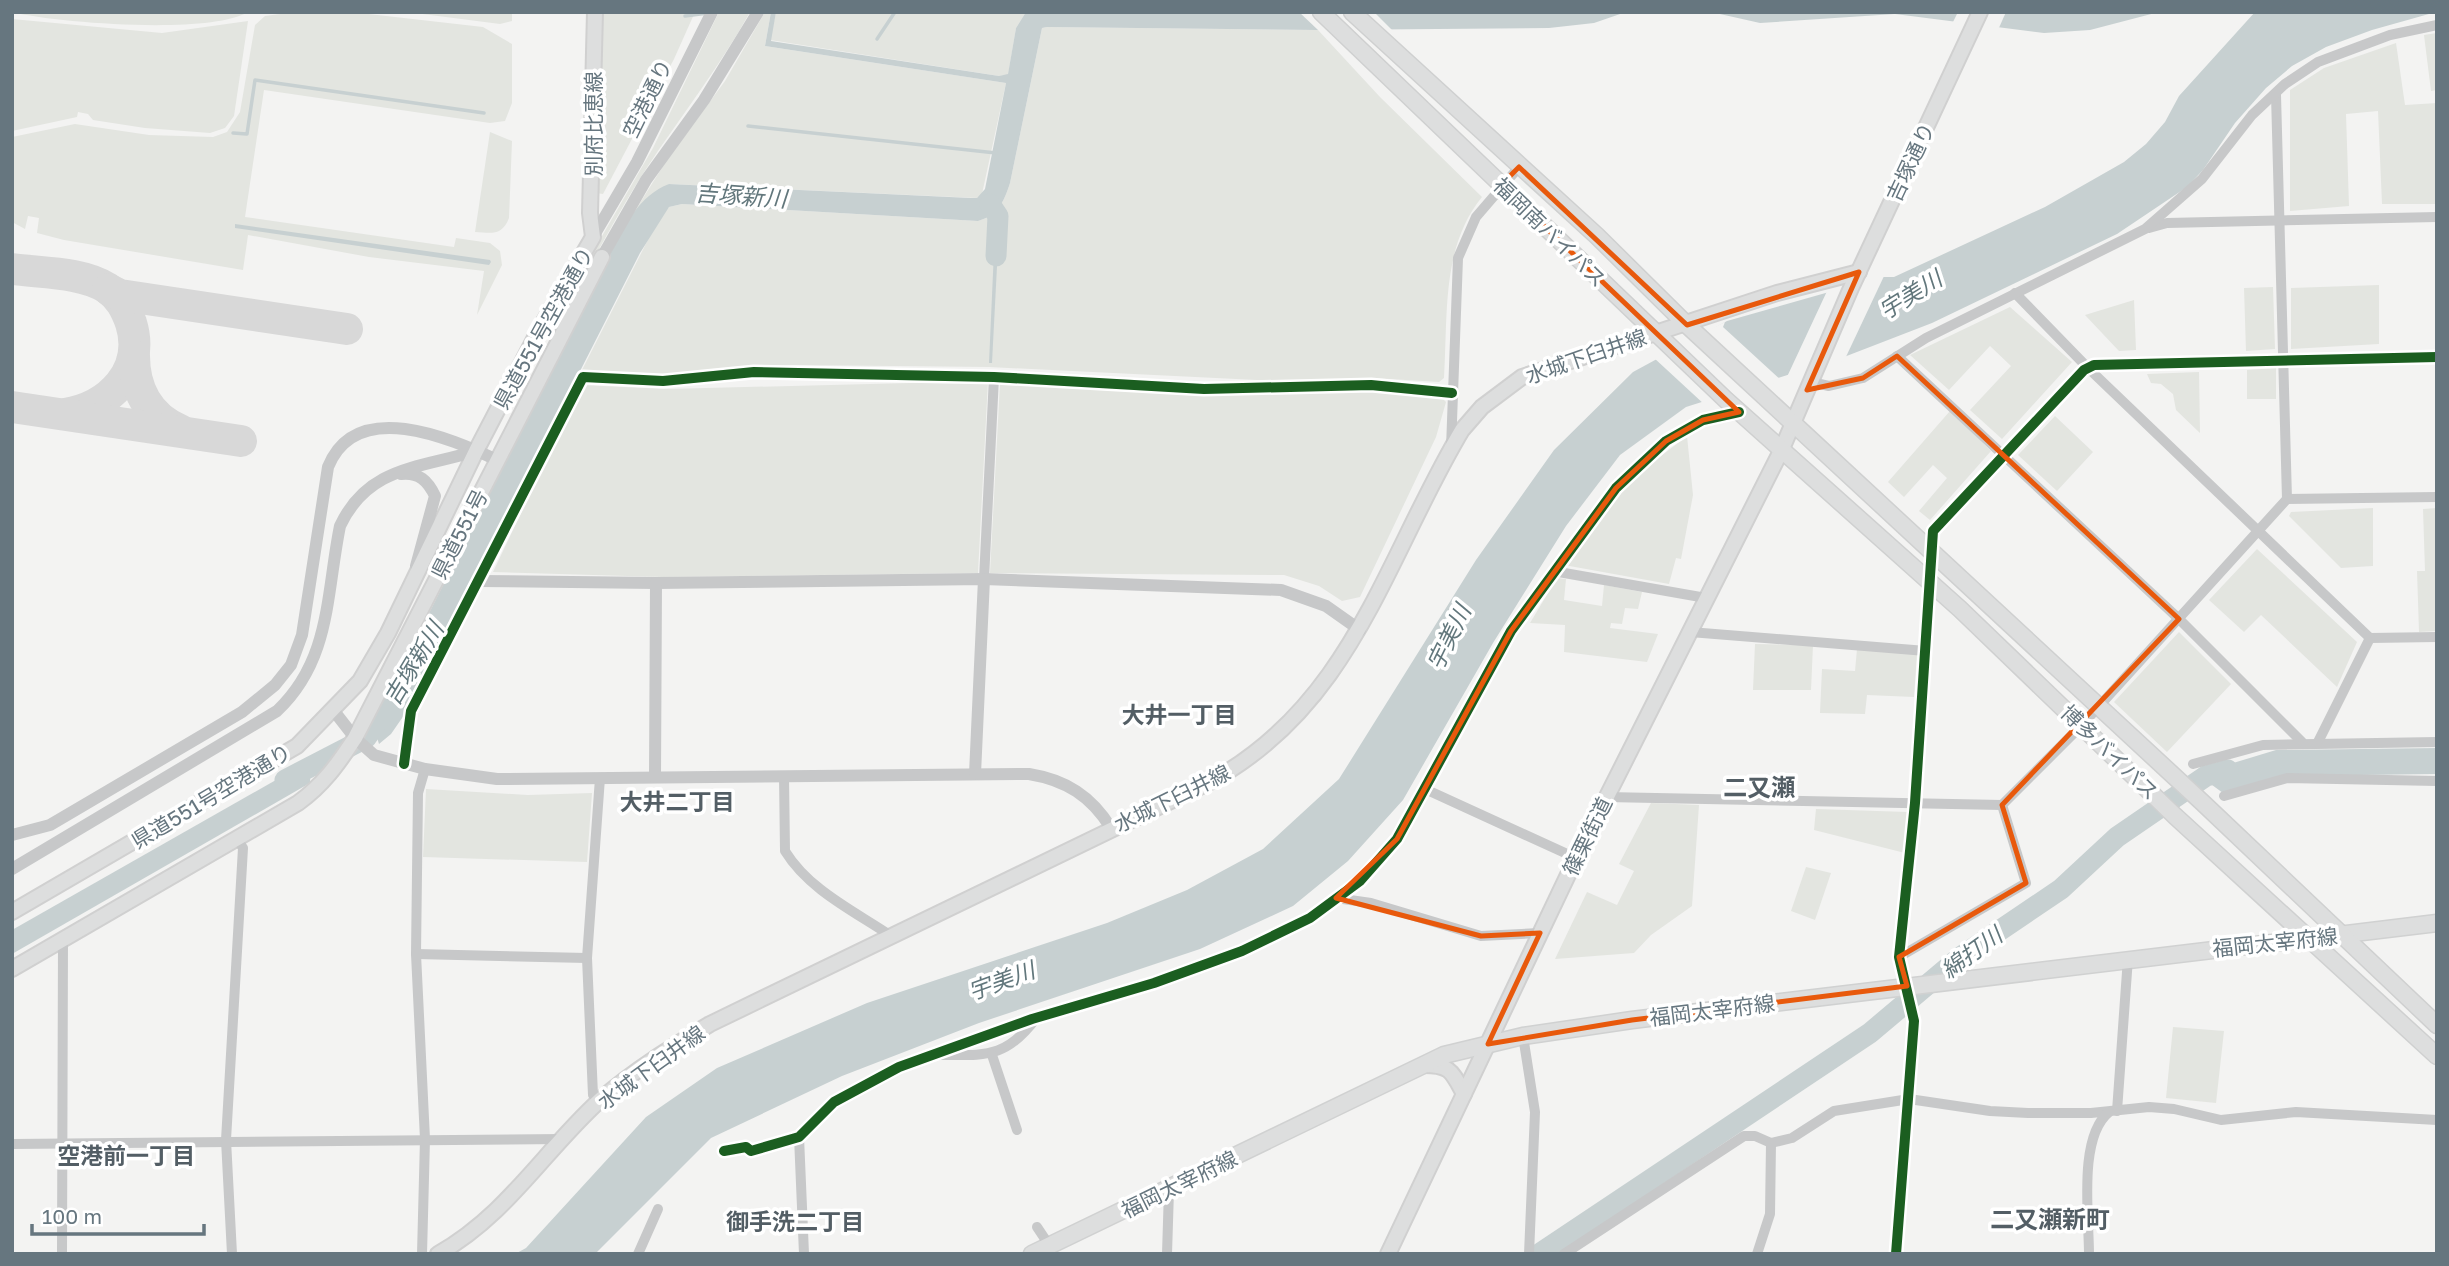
<svg xmlns="http://www.w3.org/2000/svg" width="2449" height="1266" viewBox="0 0 2449 1266" font-family="'Golos Text','Noto Sans JP',sans-serif">
<style>
.green{fill:#e3e5e0}
.water{fill:#c7d0d1}
.pier{fill:#f3f3f2}
.lines{fill:none;stroke-linecap:round;stroke-linejoin:round}
.stream{stroke:#c7d0d1;stroke-width:3.5}
.river{stroke:#c7d0d1;stroke-width:21}
.taxiway{stroke:#d8d8d8;stroke-width:32}
.secondary-casing{stroke:#d0d0d0;stroke-width:18}
.primary-casing{stroke:#d0d1d1;stroke-width:19}
.trunk-casing{stroke:#cfd0d0;stroke-width:19}
.minor{stroke:#c7c8c9;stroke-width:10}
.tertiary{stroke:#c7c8c9;stroke-width:12}
.secondary{stroke:#dddede;stroke-width:14}
.primary{stroke:#dddede;stroke-width:16}
.trunk{stroke:#dddede;stroke-width:16}
.cycleway-casing{stroke:#fff;stroke-width:15}
.cycleway{stroke:#1b5e20;stroke-width:10}
.marked{fill:none;stroke:#e8590c;stroke-width:5;stroke-linejoin:round}
.labels{text-anchor:middle;dominant-baseline:central;stroke-width:7;stroke-linejoin:round;paint-order:stroke}
.street-label{font-size:21px;fill:#66767f;stroke:#fff}
.water-label{font-size:23px;font-style:italic;fill:#62777c;stroke:#fff}
.neighbourhood-label{font-size:23px;font-weight:bold;fill:#535e65;stroke:#fff}
.quarter-label{font-size:24px;font-weight:bold;fill:#535e65;stroke:#fff}
</style>
<rect width="100%" height="100%" fill="#f3f3f2"/>
<!-- green -->
<g class="green">
<path d="M12,12h236c-38,23 -192,11 -236,0z"/>
<polygon points="295,12 351,12 483,27 512,44 512,103 505,121 490,123 264,90 245,217 454,247 456,238 490,243 500,251 502,265 477,315 484,271 369,257 248,235 243,270 64,240 37,233 39,218 28,216 25,229 12,222 12,137 75,124 149,135 213,137 227,132 240,112 255,25 265,16"/>
<polygon points="407,12 512,12 512,21 500,24"/>
<polygon points="603,12 695,12 674,59 603,194 596,193"/>
<path d="M719,12h31c-31,56 -70,105 -104,157 -31,47 -54,98 -86,144l-2,-1 95,-164z"/>
<polygon points="765,12 771,12 765,46 1006,83 982,194 977,198 669,184 628,222 665,163 725,81"/>
<polygon points="776,12 1026,12 1016,28 1008,75 999,76 770,40"/>
<polygon points="12,19 162,33 248,21 234,116 225,128 210,133 145,128 93,120 88,114 78,112 77,117 12,131"/>
<path d="M1047,27l271,3 62,67 102,100c-41,50 -34,119 -38,181l-5,4 -66,-4 -97,3 -287,-14 -195,-2 -131,10 -81,-5 79,-156 8,-7 13,-3 296,17c20,-6 26,-19 32,-38l32,-155z"/>
<polygon points="2437,33 2437,90 2431,91 2424,35"/>
<polygon points="2396,43 2405,105 2437,103 2437,204 2382,204 2378,111 2346,114 2349,206 2290,211 2290,90 2324,68"/>
<path d="M490,132l22,9 -3,77c-7,18 -17,15 -34,14z"/>
<polygon points="2379,285 2379,344 2291,349 2291,288"/>
<polygon points="2273,287 2275,349 2246,351 2244,288"/>
<polygon points="2134,300 2136,350 2119,351 2085,315"/>
<polygon points="2010,307 2072,362 2002,439 1970,410 2011,366 1990,346 1949,390 1910,355"/>
<polygon points="2276,368 2276,399 2247,399 2247,370"/>
<polygon points="2199,372 2200,433 2176,410 2173,394 2161,384 2151,383 2147,374"/>
<polygon points="988,381 978,573 662,577 493,572 582,385 667,389"/>
<polygon points="1000,383 1226,393 1365,391 1442,398 1446,402 1436,437 1360,597 1342,601 1319,586 1284,575 990,573"/>
<polygon points="1950,411 1991,451 1930,520 1919,511 1947,478 1933,465 1904,497 1888,482"/>
<polygon points="2055,416 2093,452 2057,491 2018,455"/>
<polygon points="1687,436 1693,495 1681,559 1676,558 1669,584 1564,565 1635,476"/>
<polygon points="2373,508 2373,566 2341,568 2289,516 2291,512"/>
<polygon points="2437,508 2437,631 2419,632 2417,571 2425,571 2423,509"/>
<polygon points="2257,549 2357,642 2337,687 2261,615 2244,632 2209,600"/>
<polygon points="1557,578 1566,579 1564,600 1602,606 1604,585 1642,592 1638,609 1625,608 1622,624 1611,623 1610,628 1658,634 1647,662 1564,652 1565,625 1530,623"/>
<polygon points="2179,632 2231,684 2167,752 2114,702"/>
<polygon points="1755,644 1813,645 1811,690 1753,690"/>
<polygon points="1857,649 1917,654 1914,697 1867,695 1865,714 1820,713 1822,669 1855,671"/>
<polygon points="426,789 528,795 592,793 587,862 423,857"/>
<polygon points="1651,803 1699,805 1692,906 1651,935 1634,953 1555,959 1587,892 1617,905 1634,871 1619,864"/>
<polygon points="1816,809 1908,812 1905,853 1814,830"/>
<polygon points="1806,867 1831,873 1815,920 1791,911"/>
<polygon points="2173,1027 2224,1031 2216,1103 2166,1098"/>
</g>
<!-- water -->
<g class="water">
<path d="M771,12h5l-5,29 228,35 9,-2 8,-46 10,-16h600l-32,11 -45,5 -231,2 -271,-3 -5,1 -32,155c-6,19 -12,32 -32,38l-296,-17 -13,3 -29,46 -231,455 -18,26 -12,10 -8,-26 19,-28 207,-409c18,-34 34,-83 72,-97l302,14h6l8,-9 21,-106 -241,-37z"/>
<polygon points="1711,12 2159,12 2090,30 2044,33 1895,14 1760,23"/>
<polygon points="2255,12 2436,12 2372,30 2326,47 2292,66 2266,88 2235,123 2203,170 2187,187 2117,234 1932,323 1844,357 1686,407 1620,455 1566,526 1493,643 1403,800 1348,861 1293,906 1200,949 979,1023 842,1076 711,1138 595,1254 515,1254 526,1248 646,1117 717,1068 867,1003 1107,923 1187,890 1263,849 1339,779 1476,560 1554,450 1633,372 1727,321 1882,277 1894,277 2045,207 2124,162 2146,144 2165,122 2179,96"/>
<polygon points="235,224 490,260 491,262 489,265 235,228"/>
<polygon points="995,228 999,228 992,363 989,363"/>
<polygon points="2437,748 2437,774 2280,776 2223,793 2197,774 2276,750"/>
<polygon points="311,760 310,783 12,954 12,930"/>
</g>
<!-- pier -->
<g class="pier">
<polygon points="1299,12 1374,12 1392,30 1318,30"/>
<polygon points="1958,12 2006,12 1998,30 1952,24"/>
<polygon points="1885,274 1844,361 1786,379 1828,289"/>
<polygon points="1725,322 1723,327 1782,381 1705,405 1653,357"/>
</g>
<g class="lines">
<!-- stream -->
<g class="stream">
<polyline points="685,16 708,13"/>
<polyline points="877,39 895,12"/>
<polyline points="748,126 996,153"/>
<polyline points="233,133 247,134 255,80 484,113"/>
<polyline points="996,209 998,229"/>
</g>
<!-- river -->
<g class="river">
<polyline points="990,204 998,216 996,256"/>
<polyline points="285,780 366,738 390,704"/>
<polyline points="1539,1254 1870,1033 1959,958 2061,889 2117,837 2206,776 2228,770"/>
</g>
<!-- taxiway -->
<g class="taxiway">
<path d="M12,269c30,4 70,3 95,19 13,9 19,21 24,35 15,48 -22,84 -66,91"/>
<polyline points="108,289 120,295 347,329"/>
<path d="M134,356c0,32 14,61 46,74"/>
<polyline points="12,407 241,441"/>
</g>
<!-- secondary casing -->
<g class="secondary-casing">
<g id="secondary">
<polyline points="12,912 297,746 360,681 388,633 476,451 539,330 593,237 590,213 595,12"/>
<path d="M12,969l286,-166c25,-18 40,-39 57,-65l247,-481"/>
<path d="M1424,1065c27,0 28,7 40,29"/>
<path d="M438,1254c69,-39 105,-102 162,-154 34,-30 72,-53 110,-76l498,-241c144,-77 177,-224 254,-353l20,-23 40,-30 255,-84 82,-21"/>
<polyline points="1388,1254 1576,858 1781,451 1851,288 1980,12"/>
</g>
</g>
<!-- primary casing -->
<g class="primary-casing">
<polyline id="primary" points="1032,1254 1444,1055 1523,1036 1632,1020 2437,923"/>
</g>
<!-- trunk casing -->
<g class="trunk-casing">
<g id="trunk">
<polyline points="1321,12 1726,400 1960,609 2175,816 2437,1056"/>
<polyline points="1352,12 1597,236 1687,325 2203,803 2437,1025"/>
</g>
</g>
<!-- minor -->
<g class="minor">
<polyline points="2276,95 2287,499"/>
<polyline points="2149,228 2167,223 2437,217"/>
<polyline points="2015,293 2088,368 2370,638 2437,637"/>
<polyline points="1897,356 2179,619 2302,742"/>
<polyline points="1811,382 1829,386 1863,378 1926,338 2145,229 2202,179 2252,115 2285,84 2318,62 2390,35 2437,25"/>
<polyline points="1204,389 1371,385 1452,393"/>
<polyline points="1451,448 1458,258 1476,217 1519,167"/>
<polyline points="1553,571 1706,598"/>
<polyline points="984,579 994,377"/>
<polyline points="1690,632 1926,651"/>
<polyline points="2318,742 2370,638"/>
<polyline points="404,764 411,711 583,377"/>
<polyline points="2193,764 2263,745 2437,742"/>
<path d="M784,776l1,75c24,39 69,60 106,85"/>
<polyline points="1425,789 1576,858"/>
<polyline points="2224,796 2287,778 2437,781"/>
<polyline points="1606,797 2002,805 2082,725 2287,499 2437,497"/>
<polyline points="1336,898 1371,903 1481,936 1540,933"/>
<polyline points="416,954 587,958"/>
<polyline points="1899,957 2026,883 2002,805"/>
<polyline points="1523,1036 1535,1112 1529,1254"/>
<path d="M939,1055c47,0 67,4 98,-38"/>
<polyline points="992,1055 1017,1130"/>
<polyline points="599,1101 593,1095 587,958 600,778"/>
<polyline points="2117,1111 2128,958"/>
<polyline points="799,1137 804,1254"/>
<polyline points="12,1144 564,1139"/>
<polyline points="724,1151 746,1147 751,1151 799,1137 834,1102 899,1067 1032,1019 1154,983 1242,951 1310,918 1360,881 1397,839 1511,631 1616,488 1666,441 1703,420 1739,412"/>
<polyline points="1037,1227 1049,1245"/>
<polyline points="62,1254 63,940"/>
<polyline points="232,1254 226,1140 243,848 237,839"/>
<polyline points="422,1254 425,1139 416,954 418,793 425,769"/>
<polyline points="638,1254 658,1209"/>
<polyline points="1167,1254 1169,1190"/>
<polyline points="1564,1254 1744,1136 1755,1136 1771,1143 1792,1138 1834,1111 1909,1099 1990,1111 2028,1113 2091,1113 2149,1107 2174,1109 2221,1120 2296,1112 2437,1120"/>
<polyline points="1757,1254 1770,1214 1771,1143"/>
<polyline points="1896,1254 1914,1021 1899,957 1915,803 1928,583"/>
<path d="M2089,1254c0,-38 -11,-117 20,-142"/>
</g>
<!-- tertiary -->
<g class="tertiary">
<polyline points="593,237 637,162 712,12"/>
<polyline points="602,257 646,180 704,100 758,12"/>
<polyline points="583,377 663,381 754,372 994,377 1204,389"/>
<path d="M401,474c18,-2 27,7 34,22l-19,70"/>
<polyline points="479,581 656,583 984,579 1281,590 1326,606 1360,630"/>
<polyline points="1928,583 1933,531 2084,370 2094,365 2437,357"/>
<path d="M334,711l21,27 19,17 51,14 72,10 532,-5c37,6 62,22 82,54"/>
<polyline points="975,774 984,579"/>
<polyline points="655,777 656,583"/>
<path d="M12,835l38,-10 192,-113 33,-27 16,-20 11,-30 26,-168c28,-70 121,-29 169,-7"/>
<path d="M12,869l265,-158c54,-51 49,-116 63,-185 28,-60 81,-58 136,-75"/>
</g>
<!-- secondary -->
<use href="#secondary" class="secondary"/>
<!-- primary -->
<use href="#primary" class="primary"/>
<!-- trunk -->
<use href="#trunk" class="trunk"/>
<!-- cycleway casing -->
<g class="cycleway-casing">
<g id="cycleway">
<polyline points="404,764 411,711 583,377 663,381 754,372 994,377 1204,389 1371,385 1452,393"/>
<polyline points="724,1151 746,1147 751,1151 799,1137 834,1102 899,1067 1032,1019 1154,983 1242,951 1310,918 1360,881 1397,839 1511,631 1616,488 1666,441 1703,420 1739,412"/>
<polyline points="1896,1254 1914,1021 1899,957 1915,803 1933,531 2084,370 2094,365 2437,357"/>
</g>
</g>
<!-- cycleway -->
<use href="#cycleway" class="cycleway"/>
</g>
<!-- marked area -->
<path class="marked" d="M1519,167l168,158 172,-53 -52,118 56,-12 34,-22 282,263 -177,186 24,78 -127,74 8,29 -275,34 -144,24 52,-111 -59,3 -145,-38 61,-59 114,-208 105,-143 50,-47 37,-21 36,-8 -238,-227z"/>
<g class="labels">
<!-- street labels -->
<g class="street-label">
<text transform="translate(647 98) rotate(-64)">空港通り</text>
<text transform="translate(593 124) rotate(-90)">別府比恵線</text>
<text transform="translate(1910 162) rotate(-65)">吉塚通り</text>
<text transform="translate(1550 232) rotate(44)">福岡南バイパス</text>
<text transform="translate(543 328) rotate(-61)">県道551号空港通り</text>
<text transform="translate(1586 356) rotate(-19)">水城下臼井線</text>
<text transform="translate(459 534) rotate(-63)">県道551号</text>
<text transform="translate(2110 752) rotate(44)">博多バイパス</text>
<text transform="translate(211 796) rotate(-31)">県道551号空港通り</text>
<text transform="translate(1172 798) rotate(-26)">水城下臼井線</text>
<text transform="translate(1587 836) rotate(-64)">篠栗街道</text>
<text transform="translate(2275 942) rotate(-6)">福岡太宰府線</text>
<text transform="translate(1712 1010) rotate(-7)">福岡太宰府線</text>
<text transform="translate(651 1067) rotate(-36)">水城下臼井線</text>
<text transform="translate(1179 1184) rotate(-26)">福岡太宰府線</text>
</g>
<!-- water labels -->
<g class="water-label">
<text transform="translate(741 195) rotate(4)">吉塚新川</text>
<text transform="translate(1910 294) rotate(-32)">宇美川</text>
<text transform="translate(1448 637) rotate(-64)">宇美川</text>
<text transform="translate(413 663) rotate(-59)">吉塚新川</text>
<text transform="translate(1971 952) rotate(-36)">綿打川</text>
<text transform="translate(1001 980) rotate(-20)">宇美川</text>
</g>
<!-- neighbourhood labels -->
<g class="neighbourhood-label">
<text x="1179" y="714">大井一丁目</text>
<text x="677" y="801">大井二丁目</text>
<text x="126" y="1155">空港前一丁目</text>
<text x="795" y="1221">御手洗二丁目</text>
</g>
<!-- quarter labels -->
<g class="quarter-label">
<text x="1759" y="786">二又瀬</text>
<text x="2050" y="1218">二又瀬新町</text>
</g>
</g>
<!-- border -->
<rect width="2449" height="1266" fill="none" stroke="#66767f" stroke-width="28"/>
<!-- scale -->
<path d="M32 1224v10h172v-10" fill="none" stroke="#66767f" stroke-width="3.5"/>
<text x="42" y="1224" font-size="21" fill="#66767f" stroke="#ffffff" stroke-width="5" paint-order="stroke">100 m</text>
</svg>
